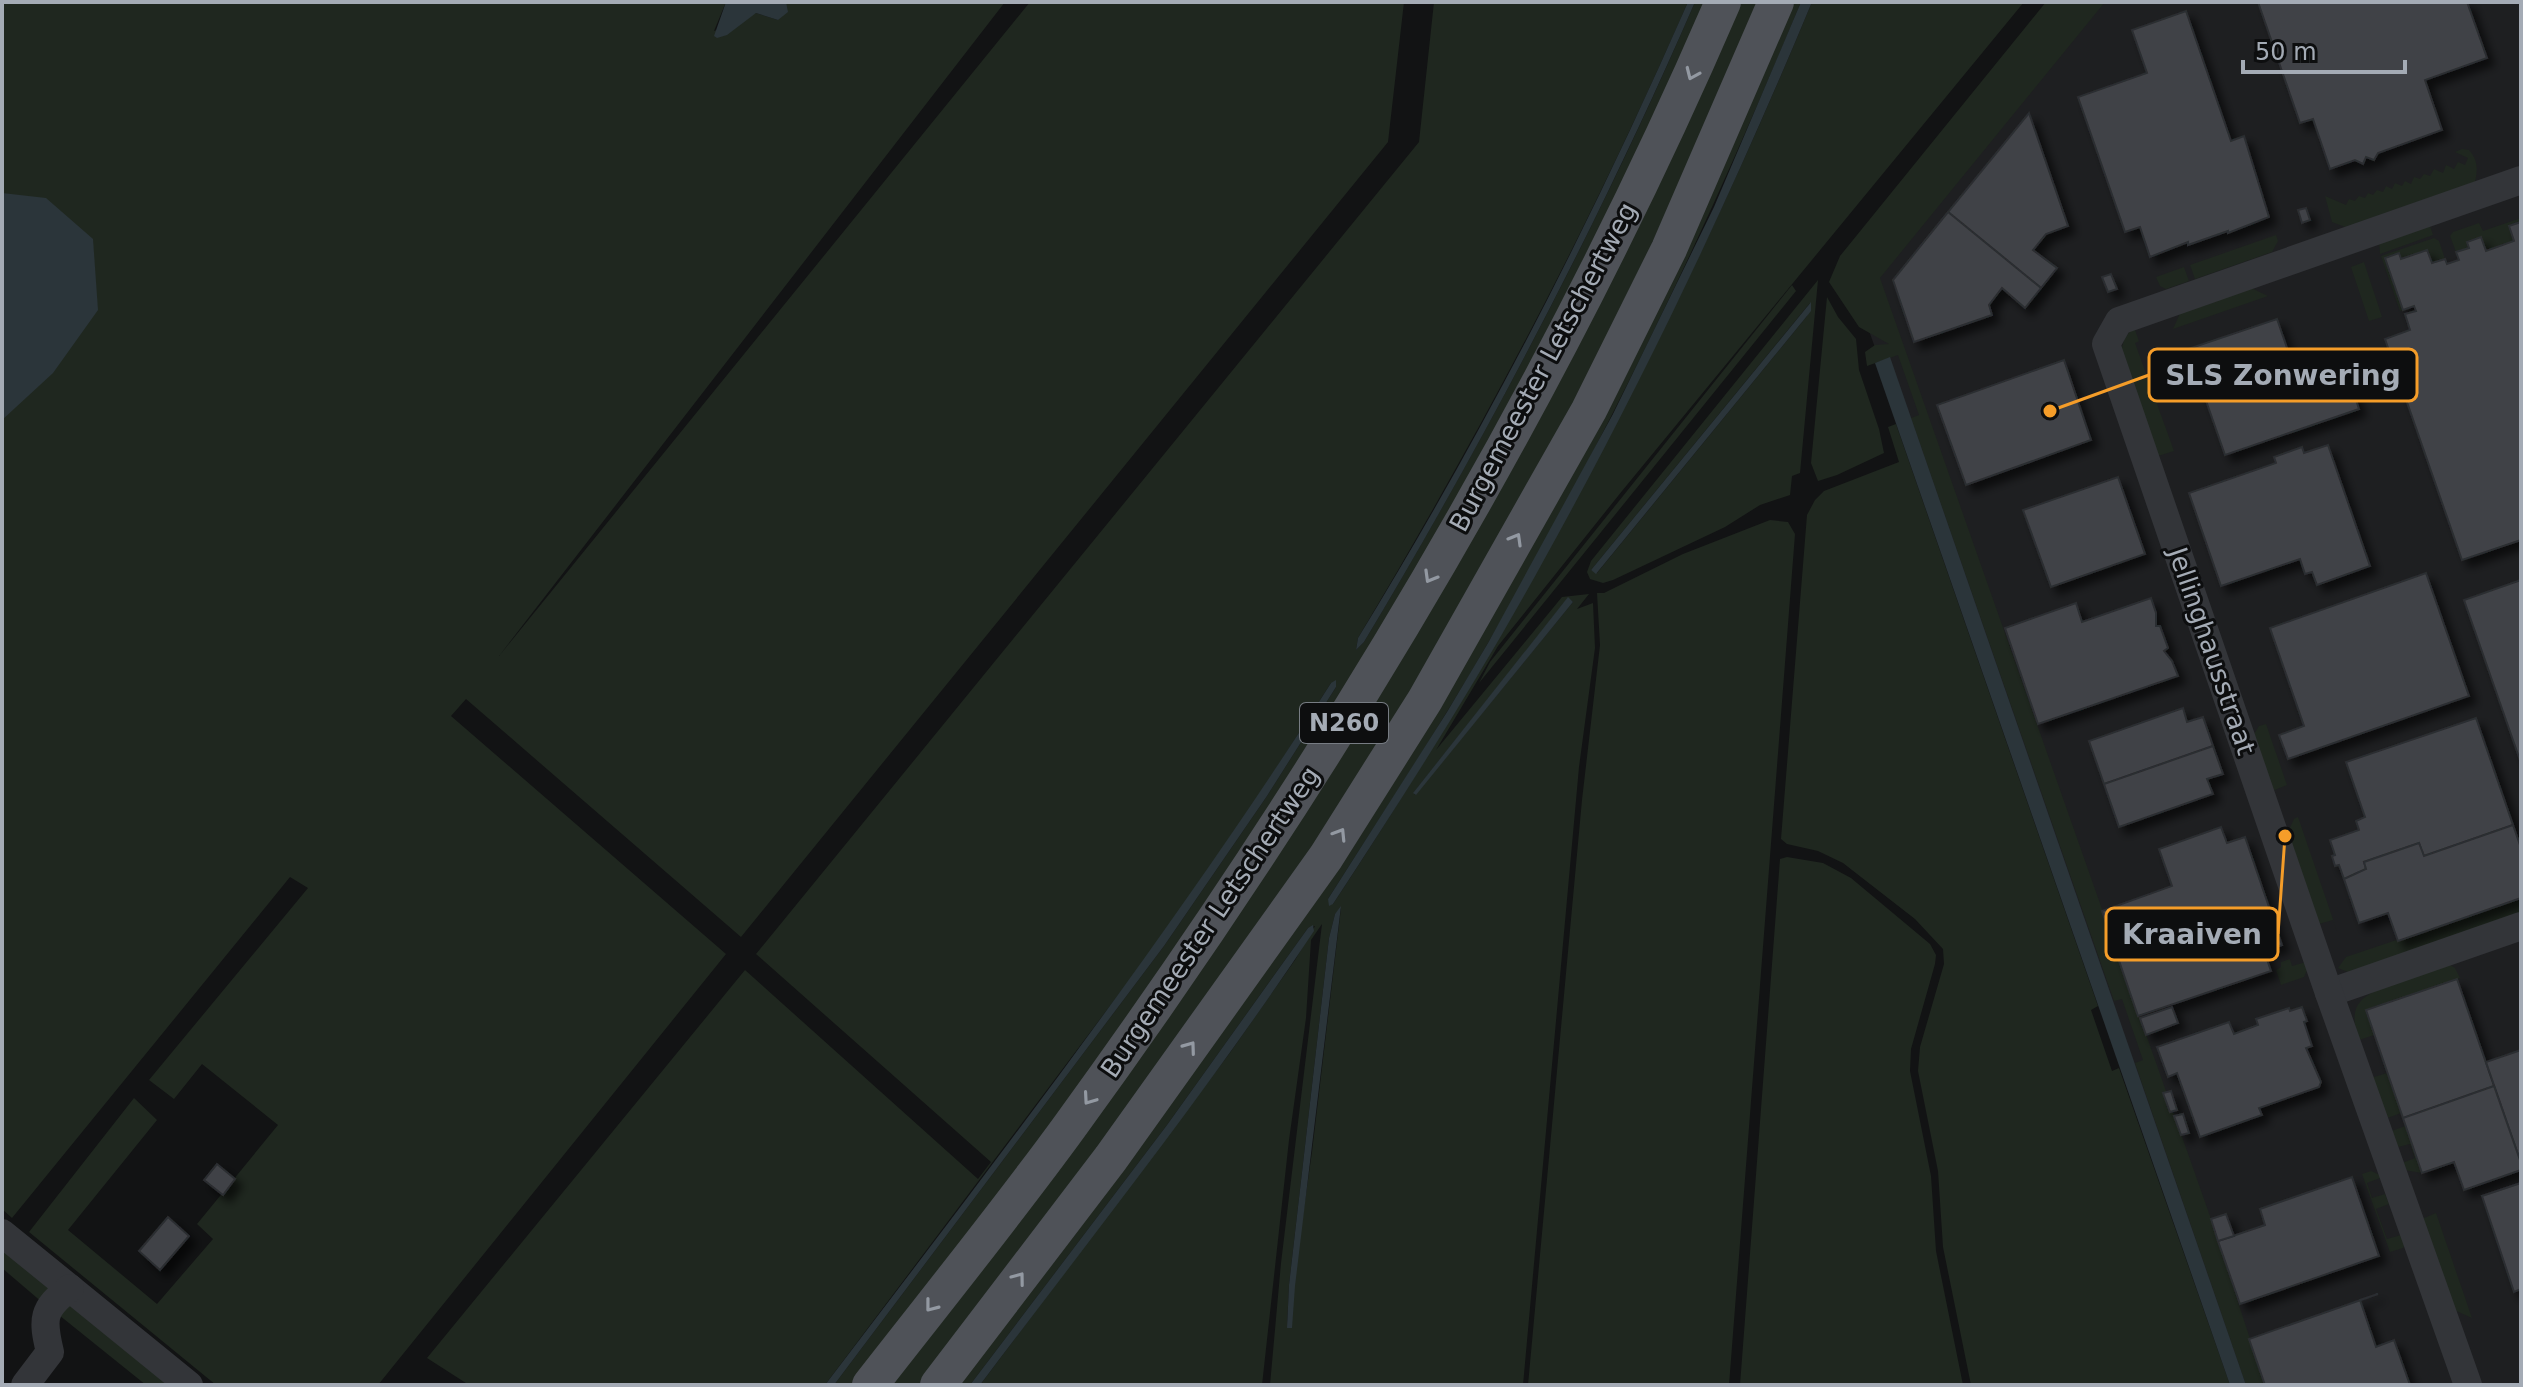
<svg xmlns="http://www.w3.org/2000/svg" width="2523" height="1387" viewBox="0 0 2523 1387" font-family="'DejaVu Sans',sans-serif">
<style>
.built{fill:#1e1f21}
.green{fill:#1f271f;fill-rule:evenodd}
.water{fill:#2b353a}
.building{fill:#414347;stroke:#2c2d30;stroke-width:2;filter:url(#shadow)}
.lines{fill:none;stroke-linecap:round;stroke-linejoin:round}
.minor{stroke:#333539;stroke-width:28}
.major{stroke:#4f5258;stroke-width:36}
.oneway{stroke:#9399a2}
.labels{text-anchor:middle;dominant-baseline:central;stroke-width:6;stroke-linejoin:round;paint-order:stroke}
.shield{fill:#0d0e0f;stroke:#777c83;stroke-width:2}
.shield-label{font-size:24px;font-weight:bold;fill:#a4abb5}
.street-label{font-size:26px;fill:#a4abb5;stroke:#0d0e0f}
.leader{fill:none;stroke:#f59d29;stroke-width:3}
.callout-dot{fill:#f59d29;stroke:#0d0e0f;stroke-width:3}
.callout{fill:#0d0e0f;stroke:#f59d29;stroke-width:3}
.callout-label{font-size:28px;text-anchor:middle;font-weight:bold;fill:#a4abb5}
</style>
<defs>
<filter id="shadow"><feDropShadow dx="7" dy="7" stdDeviation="4" flood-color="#0009"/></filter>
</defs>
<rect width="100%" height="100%" fill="#121314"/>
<!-- built -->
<polygon class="built" points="2090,2 2521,2 2521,1385 2246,1385 1853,286"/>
<!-- green -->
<g class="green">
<polygon points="2,2 726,2 714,31 756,13 778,20 786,2 1005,2 499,656 1030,2 1404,2 1388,142 741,937 466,699 451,716 726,954 378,1385 216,1385 29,1232 134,1098 157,1120 68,1230 157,1304 213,1239 197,1224 278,1125 202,1064 174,1099 149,1080 308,888 290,877 12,1218 2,1209"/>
<path d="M1434,2h254c-96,220 -207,430 -330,636l-2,12 8,-8c123,-206 236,-420 331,-640h18l-230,469 -306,485 -322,429h-21l330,-439 103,-150 69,-109 -5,-4 -70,109 -103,150 -333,443h-356l-42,-27 318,-388 233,209 13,-17 -235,-208 663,-812z"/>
<polygon points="1738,2 1757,2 1691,157 1617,321 1482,576 1325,832 1048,1218 920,1385 884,1385 1195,971"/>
<path d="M1784,2h17c-91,220 -193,434 -313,641 -50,87 -106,171 -160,256l5,5c189,-286 348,-586 479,-902h212l-402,489 -124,155 -62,104 126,-153 27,-3 -12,15 16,-6 2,45 -16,119 -56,618h-253l11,-122 41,-339 -11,16 -5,78 -17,122 -27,245h-282l249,-331 66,-94 20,-34 -7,2 -141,197 -197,260h-20l371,-505zM1568,598l5,4 -158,193 -1,-3zM1341,908l-29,244 -25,175 2,-42 40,-347 6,-24z"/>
<polygon points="2046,2 2105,2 1880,278 2211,1219 2265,1385 2246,1385 2135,1063 2143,1060 2122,999 2114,1001 1911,418 1919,415 1898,355 1867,366 1865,352 1875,345 1889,344 1859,327 1829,282 1840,256"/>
<path d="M2462,149l7,1c9,10 9,20 6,32l-130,45 -13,-5 -7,-26 21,9 3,-6 6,2 4,-5 6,2 3,-5 5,2 4,-5 6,2 3,-6 6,3 3,-6 7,3 3,-5 6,3 3,-7 6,2 4,-5 6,2 4,-7 9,4 3,-8 8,4 4,-7 7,3 3,-7 -13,-6z"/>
<polygon points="2521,218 2521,222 2509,226 2514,241 2486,251 2480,237 2467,241 2469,248 2456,252 2450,236 2453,232 2479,223 2483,231"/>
<polygon points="2429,223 2433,235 2380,254 2379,240"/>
<polygon points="2276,235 2278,241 2272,252 2195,279 2190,265"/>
<polygon points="2434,238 2439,241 2445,259 2432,263 2427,250 2401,259 2399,253 2385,258 2403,310 2400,311 2381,256"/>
<polygon points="2364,262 2382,317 2369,321 2351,267"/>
<polygon points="2184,267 2189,281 2166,289 2160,286 2156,277"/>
<path d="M1818,280l-18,193 -8,3 -2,19 -30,10 -35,22 -112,53 -10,3 -13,-4 -3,-7 4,-11zM1810,303l-3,13 -210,257 -6,-3z"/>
<polygon points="1792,285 1796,291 1479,683 1490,662"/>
<polygon points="2247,286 2268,296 2173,329 2182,309"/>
<polygon points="1827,297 1838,317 1856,339 1859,370 1879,429 1884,453 1837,475 1818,481 1811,463"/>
<polygon points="2132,328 2135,330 2139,341 2135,343 2174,451 2158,456 2121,351 2124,340"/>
<polygon points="1896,424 2098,1006 2091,1010 2112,1071 2119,1068 2230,1385 1971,1385 1943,1247 1938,1171 1918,1071 1920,1047 1944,964 1943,949 1915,919 1843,863 1818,851 1787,844 1781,839 1807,515 1815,500 1824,491 1899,462 1888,427"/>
<polygon points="1770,520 1788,522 1795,534 1729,1385 1528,1385 1582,800 1600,645 1597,593 1604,593 1683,554"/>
<polygon points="2266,724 2287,785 2272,791 2253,736 2259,726"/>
<polygon points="2298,817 2337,931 2333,920 2319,924 2287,834 2294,819"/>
<polygon points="1787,857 1823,863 1851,878 1930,944 1936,955 1935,964 1911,1049 1910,1071 1931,1176 1936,1251 1963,1385 1740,1385 1780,859"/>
<polygon points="2521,898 2521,915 2348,972 2338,968 2346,957"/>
<polygon points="2290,959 2292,966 2306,962 2308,968 2304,977 2281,985 2276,970 2281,967 2281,962"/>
<path d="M2450,965l5,3 5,10 -94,32 8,25 -15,5c-15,-42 10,-47 43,-59 16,-5 32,-11 48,-16z"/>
<polygon points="2387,1073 2401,1113 2385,1119 2371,1078"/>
<polygon points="2405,1126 2422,1173 2404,1170 2402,1163 2415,1158 2410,1144 2398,1147 2389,1132"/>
<polygon points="2371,1171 2380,1175 2380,1178 2367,1183 2372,1198 2385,1194 2389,1204 2376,1209 2387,1239 2401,1235 2405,1245 2403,1248 2390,1252 2362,1174"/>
<polygon points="2436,1213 2472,1318 2452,1309 2422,1222 2424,1218"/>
<polygon points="2,1244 56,1288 43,1303 2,1268"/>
<polygon points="66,1296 176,1385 146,1385 54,1311"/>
</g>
<!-- water -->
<g class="water">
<polygon points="726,2 786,2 788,12 778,20 756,13 727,35 717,38 714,36"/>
<path d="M1688,2h7c-96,221 -207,433 -331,640l-8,8 2,-12c125,-204 234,-417 330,-636z"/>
<path d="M1801,2h11c-79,190 -167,376 -267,556 -65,119 -138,233 -212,346l-4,2 -1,-7 119,-187 41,-69 125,-229 101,-207z"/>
<polygon points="2,193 46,198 93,239 98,310 53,373 2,420"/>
<polygon points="1811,302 1811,311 1807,316 1596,574 1591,570"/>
<polygon points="1890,357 2246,1385 2230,1385 1875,363"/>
<polygon points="1568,597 1573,602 1416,795 1413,793"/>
<path d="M1336,680v7l-69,109 -103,150 -330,439h-9c175,-230 351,-458 506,-702z"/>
<polygon points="1341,906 1295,1286 1292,1328 1287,1328 1289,1285 1329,938 1335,914"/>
<path d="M1313,925l1,6c-104,157 -221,304 -334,454h-10l197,-260 141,-197z"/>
</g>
<!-- building -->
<g class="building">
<polygon points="2258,2 2467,2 2487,58 2425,80 2442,130 2378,153 2374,160 2366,157 2363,164 2355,160 2330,169 2313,119 2300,123"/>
<polygon points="2186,11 2231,141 2244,136 2269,217 2228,233 2228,231 2188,245 2188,242 2150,257 2140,227 2125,232 2078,97 2147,73 2132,30"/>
<polygon points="2029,113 2068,226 2046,234 2033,250 2057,268 2041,288 1948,212"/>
<polygon points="2306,208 2310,220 2302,223 2298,210"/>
<polygon points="1948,212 2041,288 2025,308 2002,288 1989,305 1992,315 1914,342 1893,280"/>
<polygon points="2521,222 2521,540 2462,560 2385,339 2410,330 2405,314 2416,311 2414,306 2403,310 2385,258 2399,253 2401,259 2427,250 2432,263 2445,259 2447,264 2459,260 2456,252 2469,248 2467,242 2481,237 2486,251 2514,241 2509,226"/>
<polygon points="2111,274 2117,289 2108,292 2102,277"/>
<polygon points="2277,319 2295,371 2341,354 2359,409 2225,455 2188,349"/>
<polygon points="2064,360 2091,440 1966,485 1937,405"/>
<polygon points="2328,445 2370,566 2317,585 2312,572 2305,574 2300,559 2221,586 2189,493 2276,463 2274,457 2302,447 2304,453"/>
<polygon points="2118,477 2145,554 2051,587 2023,510"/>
<polygon points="2426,573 2469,696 2288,759 2279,735 2304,726 2270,628"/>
<polygon points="2521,580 2521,763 2464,600"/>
<polygon points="2151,598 2156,613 2156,626 2160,626 2168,648 2164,651 2172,661 2178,676 2038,724 2005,628 2076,603 2082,622"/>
<polygon points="2183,708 2187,722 2203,717 2213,746 2104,784 2089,741"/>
<polygon points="2476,718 2513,825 2424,856 2419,843 2364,862 2366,869 2344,879 2339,865 2335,866 2332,856 2335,855 2330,840 2359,830 2356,821 2365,817 2346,762"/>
<polygon points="2213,746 2223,774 2207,779 2213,794 2119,827 2104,784"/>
<polygon points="2513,825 2521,848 2521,898 2398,941 2388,913 2359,923 2344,879 2366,869 2364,862 2419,843 2424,856"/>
<polygon points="2221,827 2227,843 2245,837 2282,945 2264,951 2271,971 2138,1016 2102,911 2172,886 2159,849"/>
<polygon points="2457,979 2494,1086 2403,1118 2366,1010"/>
<polygon points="2172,1007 2178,1023 2146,1035 2140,1018"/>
<polygon points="2302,1007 2307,1021 2304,1022 2312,1046 2306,1048 2321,1082 2319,1087 2259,1108 2262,1115 2200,1137 2177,1073 2168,1077 2157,1047 2229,1022 2234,1034 2258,1025 2256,1019 2289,1008 2290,1011"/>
<polygon points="2521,1050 2521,1163 2486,1062"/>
<polygon points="2494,1086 2521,1163 2521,1170 2464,1190 2454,1162 2422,1173 2403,1118"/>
<polygon points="2171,1091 2177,1110 2170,1112 2163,1093"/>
<polygon points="2183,1114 2189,1133 2181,1135 2174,1116"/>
<polygon points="217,1164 235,1179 223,1195 204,1180"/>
<polygon points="2352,1177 2379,1256 2240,1304 2218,1241 2265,1225 2260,1209"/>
<polygon points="2521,1183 2521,1289 2514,1292 2482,1196"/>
<polygon points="2226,1214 2234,1236 2218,1241 2211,1219"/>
<polygon points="168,1217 189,1236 160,1270 139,1251"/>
<polygon points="2378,1294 2360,1300 2376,1347 2394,1340 2410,1385 2265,1385 2249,1339"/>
</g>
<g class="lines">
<!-- minor -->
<g class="minor">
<polyline points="2329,993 2521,926"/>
<polyline points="2,1233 189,1385"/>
<path d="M25,1385l25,-33c-8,-33 -8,-43 20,-64"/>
<polyline points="2468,1385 2329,993 2106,344 2119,321 2521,180"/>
</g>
<!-- major -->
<g class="major">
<path d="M870,1385c67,-86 136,-171 200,-259 255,-351 481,-725 653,-1124"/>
<polyline points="938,1385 1111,1158 1326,857 1425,700 1589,410 1669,249 1776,2"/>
</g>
</g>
<!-- one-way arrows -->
<defs><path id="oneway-chevron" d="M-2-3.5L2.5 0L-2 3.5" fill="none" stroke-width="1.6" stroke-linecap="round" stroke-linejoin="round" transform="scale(2)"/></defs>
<g class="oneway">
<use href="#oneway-chevron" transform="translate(1692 74) rotate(114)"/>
<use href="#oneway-chevron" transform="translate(1516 539) rotate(-60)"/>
<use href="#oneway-chevron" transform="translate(1430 577) rotate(120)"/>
<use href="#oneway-chevron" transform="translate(1340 834) rotate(-58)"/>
<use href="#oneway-chevron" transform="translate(1190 1047) rotate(-54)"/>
<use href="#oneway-chevron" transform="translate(1089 1099) rotate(125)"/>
<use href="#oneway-chevron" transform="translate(1019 1278) rotate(-53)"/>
<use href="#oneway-chevron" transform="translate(931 1306) rotate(128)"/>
</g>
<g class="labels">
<!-- shield labels -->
<rect class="shield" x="1300" y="703" width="88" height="40" rx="6"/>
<g class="shield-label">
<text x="1344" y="723">N260</text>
</g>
<!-- street labels -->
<g class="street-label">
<text transform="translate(1543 367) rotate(-62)">Burgemeester Letschertweg</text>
<text transform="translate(2212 651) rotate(71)">Jellinghausstraat</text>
<text transform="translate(1210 922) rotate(-56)">Burgemeester Letschertweg</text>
</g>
</g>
<!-- callouts -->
<path class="leader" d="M2050 411L2149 375M2285 836L2278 934"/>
<g class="callout-dot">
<circle cx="2050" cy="411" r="8"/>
<circle cx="2285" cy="836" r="8"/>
</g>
<g class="callout">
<rect x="2149" y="349" width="268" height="52" rx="8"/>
<rect x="2106" y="908" width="172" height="52" rx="8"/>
</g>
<g class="callout-label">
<text x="2283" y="385">SLS Zonwering</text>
<text x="2192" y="944">Kraaiven</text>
</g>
<!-- border -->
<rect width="2523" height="1387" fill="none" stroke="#a4abb5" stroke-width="8"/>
<!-- scale -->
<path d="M2243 60v12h162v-12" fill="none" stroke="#a4abb5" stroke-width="4"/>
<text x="2255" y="60" font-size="24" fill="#a4abb5" stroke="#0d0e0f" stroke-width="6" paint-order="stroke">50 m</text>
</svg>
